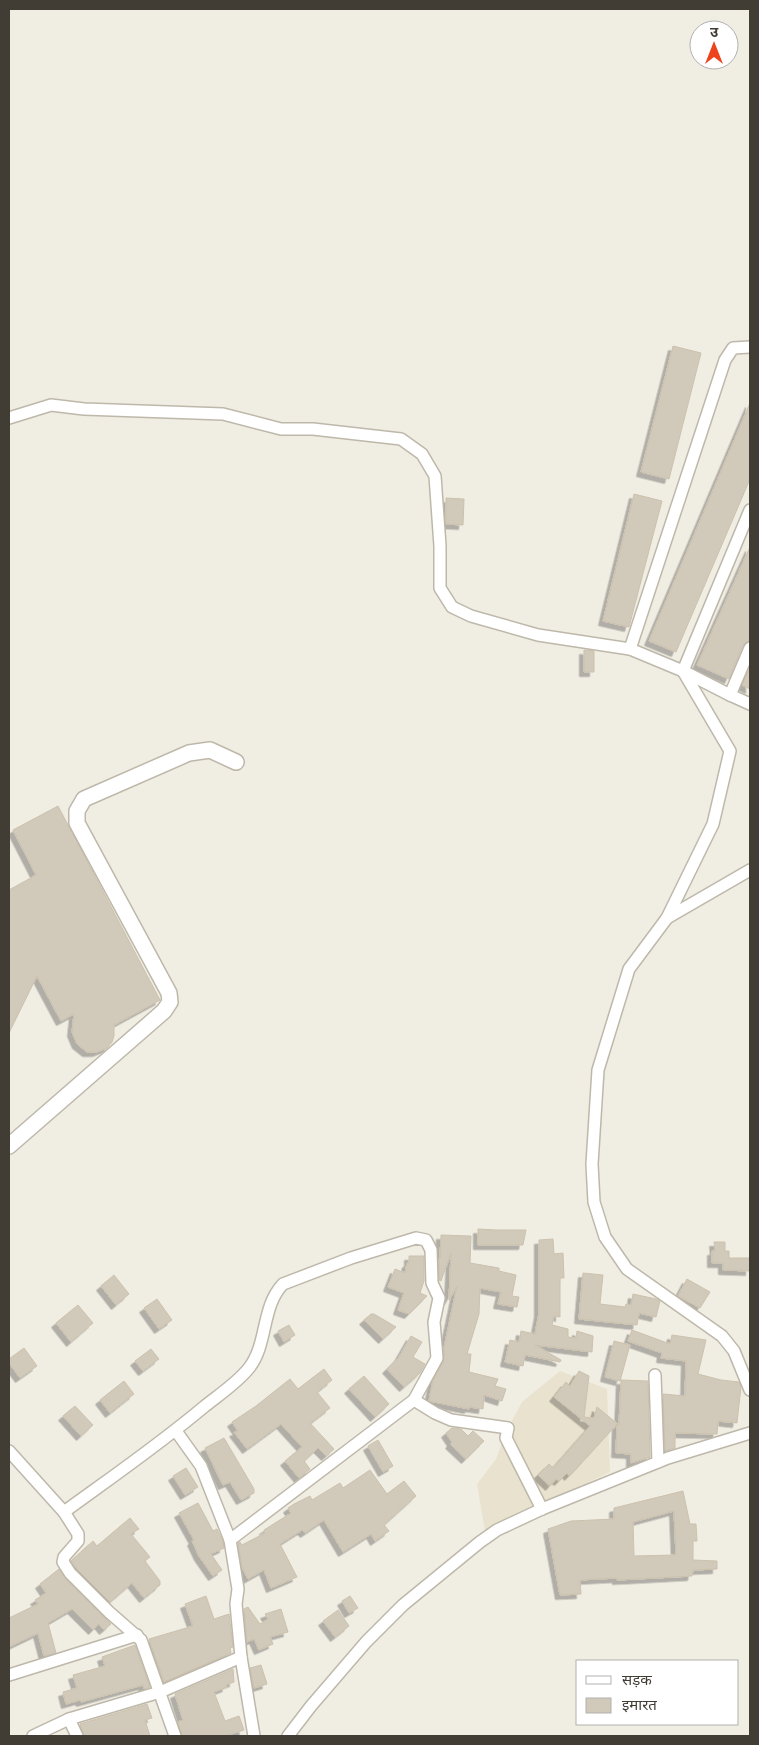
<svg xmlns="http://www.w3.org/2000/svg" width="759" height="1745" viewBox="0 0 759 1745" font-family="'Alegreya Sans','Noto Sans Devanagari',sans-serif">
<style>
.education{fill:#e9e2ce}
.building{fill:#d1c9b9;stroke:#ccc1ad;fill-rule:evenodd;filter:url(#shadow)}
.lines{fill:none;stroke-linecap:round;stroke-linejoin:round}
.minor-casing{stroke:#beb8aa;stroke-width:14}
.tertiary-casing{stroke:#beb8aa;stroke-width:18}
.minor{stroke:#fff;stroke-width:11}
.tertiary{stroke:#fff;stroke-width:15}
</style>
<defs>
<filter id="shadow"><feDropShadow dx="-4.5" dy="4.5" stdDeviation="0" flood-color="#0004"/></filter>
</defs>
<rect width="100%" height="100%" fill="#f0ede3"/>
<!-- education -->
<polygon class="education" points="560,1371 607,1389 610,1472 485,1531 477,1484 496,1459 508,1428 522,1402"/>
<!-- building -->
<g class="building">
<polygon points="673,346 701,353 669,479 641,472"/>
<polygon points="750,403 750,479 676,652 649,641"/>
<polygon points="634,494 662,501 629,627 603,621"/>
<polygon points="446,498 464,499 463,525 446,524"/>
<polygon points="750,547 750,641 746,642 743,645 729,679 697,665"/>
<polygon points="584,650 594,651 594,672 584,672"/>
<polygon points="750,667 750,689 742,685"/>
<polygon points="58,806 160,1000 114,1025 114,1036 112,1042 107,1048 97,1052 87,1052 77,1044 72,1032 74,1014 61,1021 37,976 9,1033 9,890 36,875 13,830"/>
<polygon points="478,1229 496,1230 526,1230 523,1245 478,1245"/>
<polygon points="441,1235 471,1236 470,1263 499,1268 499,1271 516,1275 512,1296 519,1297 517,1307 498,1304 501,1292 480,1288 479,1314 467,1354 471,1354 469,1372 498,1379 495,1386 506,1389 502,1401 484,1395 483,1409 469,1407 469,1409 429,1401 433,1380 444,1361 444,1348 457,1286 449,1300 451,1253 441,1281 439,1280 439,1258 440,1258"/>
<polygon points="553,1239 554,1254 563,1253 564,1278 560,1278 560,1317 554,1316 552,1325 568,1329 568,1337 576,1338 577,1331 593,1336 592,1352 535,1345 561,1360 560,1362 525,1355 523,1366 505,1362 510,1340 519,1342 521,1331 535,1334 539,1313 539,1240"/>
<polygon points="714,1242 725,1242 725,1251 729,1251 729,1258 750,1258 750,1271 723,1270 723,1263 712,1263 712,1251 715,1251"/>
<polygon points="409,1256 424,1256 424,1281 420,1293 427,1296 409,1314 398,1310 404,1293 388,1287 395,1269 405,1273 407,1263 409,1263"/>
<polygon points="583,1273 603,1275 600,1304 625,1307 626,1304 631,1305 633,1294 656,1299 660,1301 656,1317 639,1313 637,1325 579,1319"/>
<polygon points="114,1275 129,1294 116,1305 101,1286"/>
<polygon points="687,1279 710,1292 700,1308 678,1296"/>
<polygon points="157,1299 172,1320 159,1329 144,1308"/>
<polygon points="78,1305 93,1323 71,1342 56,1323"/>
<polygon points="371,1314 374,1314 396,1327 383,1339 364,1320"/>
<polygon points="289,1325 295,1335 284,1342 278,1331"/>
<polygon points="632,1330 670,1344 672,1335 706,1340 698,1374 721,1380 739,1382 741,1387 737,1423 718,1421 717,1434 675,1433 675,1448 665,1451 663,1394 685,1396 686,1361 661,1358 662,1353 628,1341"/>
<polygon points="411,1336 422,1342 413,1357 425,1364 420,1373 404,1387 387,1369 399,1357"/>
<polygon points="614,1341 630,1345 620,1381 605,1377"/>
<polygon points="24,1348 37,1366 20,1378 9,1363 9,1359"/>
<polygon points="151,1349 159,1359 143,1371 135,1361"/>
<polygon points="324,1369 332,1380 317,1392 330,1408 310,1423 334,1449 326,1456 318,1448 304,1461 310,1469 299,1478 285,1461 302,1447 281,1424 247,1449 234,1432 238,1431 232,1422 256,1406 290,1379 298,1389"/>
<polygon points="579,1371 589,1376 584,1417 594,1418 597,1407 619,1425 621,1380 648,1381 650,1457 631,1463 631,1454 616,1453 617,1424 576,1469 569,1476 567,1473 559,1481 556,1479 550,1486 538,1475 549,1464 553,1468 590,1426 554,1397 566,1382 570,1386"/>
<polygon points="364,1376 389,1404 375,1417 349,1389"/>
<polygon points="124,1381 134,1394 110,1413 100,1400"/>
<polygon points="75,1406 93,1425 81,1436 63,1416"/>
<polygon points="452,1428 461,1429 468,1436 473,1431 484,1441 466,1459 450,1444 452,1442 446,1433"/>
<polygon points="224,1438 254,1489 254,1493 241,1500 230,1482 223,1485 205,1448"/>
<polygon points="378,1440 393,1466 383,1472 368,1446"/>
<polygon points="186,1468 198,1487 185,1495 173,1476"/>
<polygon points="370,1470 387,1494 404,1481 416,1496 384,1525 389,1531 375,1541 371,1534 343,1552 324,1520 305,1533 302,1530 280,1544 297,1577 271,1588 264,1570 248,1579 242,1567 238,1543 240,1542 242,1545 265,1533 264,1530 291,1513 288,1508 294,1504 310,1496 312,1500 340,1483 343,1488"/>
<path d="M683,1491l7,33h6l1,17h-4v19l24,1v8l-24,1 -1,6 -55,3 -20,1v-2l-37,2 1,14 -21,1 -12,-66 23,-8 43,-2v-11zM674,1511l2,44 -42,1 -1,-34z"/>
<polygon points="198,1503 213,1531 217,1529 223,1542 224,1548 211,1554 222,1570 213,1576 199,1556 192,1541 194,1540 179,1513"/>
<polygon points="130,1518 139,1529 131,1534 150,1557 145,1561 160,1581 160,1585 144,1598 132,1583 110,1602 76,1568 71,1561 93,1541 97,1546"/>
<polygon points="59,1569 65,1578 111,1624 104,1630 99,1624 93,1630 72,1609 48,1623 56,1653 44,1656 38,1633 9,1647 9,1618 38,1604 35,1600 46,1593 40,1584"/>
<polygon points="206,1596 214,1619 229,1614 233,1647 230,1648 231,1653 164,1682 149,1639 193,1626 185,1604"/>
<polygon points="350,1596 358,1608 349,1613 342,1601"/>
<polygon points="248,1607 260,1624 268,1619 265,1614 281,1609 288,1632 270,1637 273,1644 259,1650 254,1639 247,1642 244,1609"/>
<polygon points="338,1610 349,1626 335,1637 323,1621"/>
<polygon points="135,1645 150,1687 144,1689 143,1685 81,1702 80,1700 66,1704 63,1692 77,1688 73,1675 105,1666 102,1657"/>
<polygon points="261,1665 267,1684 254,1688 250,1668"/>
<polygon points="233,1669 234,1682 226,1685 227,1687 214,1692 225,1721 239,1716 244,1730 225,1736 182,1736 178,1722 183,1720 175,1694"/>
<polygon points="147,1704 152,1718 145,1720 150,1736 84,1736 80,1724"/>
</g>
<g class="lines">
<!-- minor casing -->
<g class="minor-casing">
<g id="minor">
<polyline points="750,347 733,348 725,360 630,649 683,671 750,510"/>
<polyline points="9,418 51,405 84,409 223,414 281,429 313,429 401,439 422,454 435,476 440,546 440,588 452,607 471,616 538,635 630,649"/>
<polyline points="683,671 730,695 750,648"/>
<polyline points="730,695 750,704"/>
<polyline points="750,870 667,918 629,969 598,1070 592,1164 594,1202 605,1237 627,1269 722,1336 734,1351 750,1390"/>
<polyline points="667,918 713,824 730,751 683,671"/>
<polyline points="655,1375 658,1462"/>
<polyline points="176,1431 201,1466 230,1540 238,1589 236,1604 241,1657 254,1736"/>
<path d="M9,1451l55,61c48,-35 96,-68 141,-106 15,-12 32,-23 44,-38 19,-24 12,-61 34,-84l68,-26 65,-20 10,2 5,10 1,33 7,15 -5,24 3,36 -23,42"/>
<polyline points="64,1512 78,1534 78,1541 64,1557 63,1562 70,1573 109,1612 141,1640 175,1736"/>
<polyline points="230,1540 414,1400 435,1413 451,1420 508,1428 506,1438 542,1509"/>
<polyline points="9,1675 137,1635"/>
<polyline points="69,1719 77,1736"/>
<polyline points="33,1736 69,1719 160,1692 241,1657"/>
<polyline points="288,1736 311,1706 366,1642 403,1605 480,1542 497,1530 542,1509 668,1458 750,1433"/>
</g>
</g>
<!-- tertiary casing -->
<g class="tertiary-casing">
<polyline id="tertiary" points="9,1146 164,1011 170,1002 169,993 77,823 77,811 84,799 189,753 210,750 236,762"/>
</g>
<!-- minor -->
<use href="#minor" class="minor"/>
<!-- tertiary -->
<use href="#tertiary" class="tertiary"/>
</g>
<!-- border -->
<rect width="759" height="1745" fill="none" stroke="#423d34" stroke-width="20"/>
<!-- legend -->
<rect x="576" y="1660" width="162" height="65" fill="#ffffff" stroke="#b3b1ae"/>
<rect x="586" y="1676" width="25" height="8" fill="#ffffff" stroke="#b3b1ae"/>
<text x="622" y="1685" font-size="15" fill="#423d34">सड़क</text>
<rect x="586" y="1698" width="25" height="15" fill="#d1c9b9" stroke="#b3b1ae"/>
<text x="622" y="1710" font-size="15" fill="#423d34">इमारत</text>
<!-- north arrow -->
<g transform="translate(714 45)"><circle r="24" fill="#ffffff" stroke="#b3b1ae"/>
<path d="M0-4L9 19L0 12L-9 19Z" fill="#ed441d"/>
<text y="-8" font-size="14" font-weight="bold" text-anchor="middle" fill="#423d34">उ</text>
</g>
</svg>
